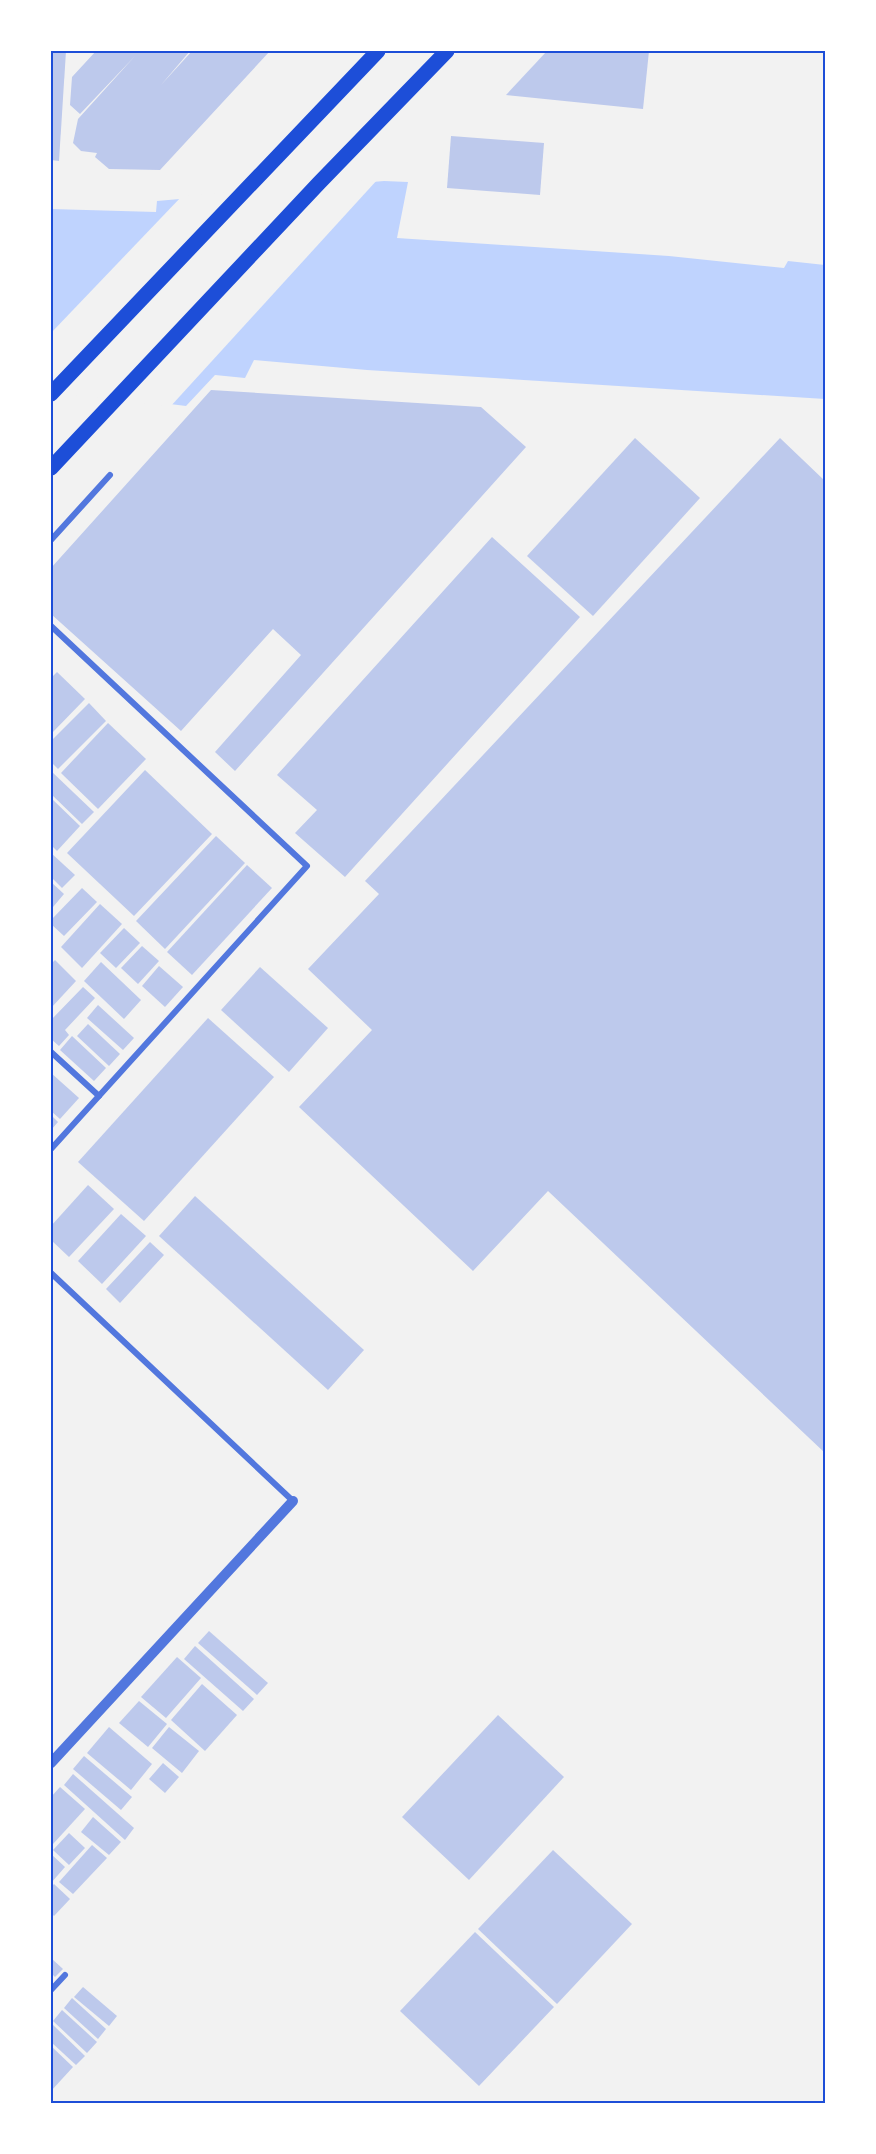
<svg xmlns="http://www.w3.org/2000/svg" width="876" height="2154" viewBox="0 0 876 2154" font-family="'Crimson Pro',serif">
<style>
.water{fill:#bfd3fe}
.pier{fill:#f2f2f2}
.building{fill:#bdc9ec}
.lines{fill:none;stroke-linecap:round;stroke-linejoin:round}
.minor{stroke:#5277de;stroke-width:6}
.tertiary{stroke:#5277de;stroke-width:10}
.primary{stroke:#1d4ed8;stroke-width:15}
.neatline{fill:none;stroke:#1d4ed8;stroke-width:2}
</style>
<rect width="100%" height="100%" fill="#f2f2f2"/>
<!-- water -->
<polygon class="water" points="384,181 408,182 397,238 669,256 784,268 788,261 825,265 825,399 367,370 254,360 245,378 215,375 186,406 51,389 51,209 156,212 157,201"/>
<!-- pier -->
<polygon class="pier" points="378,179 170,407 51,392 51,333 182,196"/>
<!-- building -->
<g class="building">
<polygon points="51,51 66,51 59,161 51,160"/>
<polygon points="96,51 190,51 161,85 192,51 270,51 160,170 109,169 95,157 97,153 81,151 73,143 78,119 135,56 80,114 70,105 72,77"/>
<polygon points="547,51 649,51 643,109 506,95"/>
<polygon points="451,136 544,143 540,195 447,188"/>
<polygon points="211,390 481,407 526,447 235,771 215,752 301,655 273,629 181,731 51,614 51,568"/>
<polygon points="635,438 700,498 593,616 527,556"/>
<polygon points="780,438 825,481 825,1453 548,1191 473,1271 299,1107 372,1030 308,969 379,894 365,881"/>
<polygon points="492,537 580,617 345,877 295,833 317,810 277,775"/>
<polygon points="57,672 85,699 51,734 51,678"/>
<polygon points="89,703 106,721 58,769 51,762 51,741"/>
<polygon points="108,723 146,759 98,809 61,773"/>
<polygon points="145,770 212,834 134,916 67,853"/>
<polygon points="51,771 94,812 82,824 51,794"/>
<polygon points="51,798 80,826 57,851 51,845"/>
<polygon points="216,836 245,863 165,949 136,921"/>
<polygon points="51,853 75,875 62,888 51,877"/>
<polygon points="247,865 272,888 192,975 167,952"/>
<polygon points="51,882 64,894 53,907 51,906"/>
<polygon points="82,888 97,902 64,936 51,924 51,920"/>
<polygon points="100,904 122,924 82,968 61,947"/>
<polygon points="124,928 140,943 116,968 100,953"/>
<polygon points="142,946 159,961 138,984 121,968"/>
<polygon points="55,960 76,981 51,1008 51,964"/>
<polygon points="101,962 141,1000 124,1019 84,981"/>
<polygon points="159,966 183,987 165,1007 142,986"/>
<polygon points="260,967 328,1028 289,1072 221,1010"/>
<polygon points="83,987 95,998 65,1030 69,1035 59,1046 51,1039 51,1020"/>
<polygon points="98,1005 134,1038 123,1050 87,1018"/>
<polygon points="208,1018 274,1077 144,1221 78,1162"/>
<polygon points="88,1024 120,1054 109,1066 77,1036"/>
<polygon points="72,1036 106,1068 94,1081 60,1050"/>
<polygon points="51,1073 79,1098 60,1119 51,1111"/>
<polygon points="51,1115 58,1122 51,1130"/>
<polygon points="88,1185 114,1209 69,1257 51,1240 51,1226"/>
<polygon points="195,1196 364,1350 328,1390 159,1236"/>
<polygon points="121,1214 146,1236 102,1284 78,1261"/>
<polygon points="150,1242 164,1255 120,1303 106,1289"/>
<polygon points="209,1631 268,1683 257,1695 198,1643"/>
<polygon points="195,1646 254,1699 243,1711 184,1659"/>
<polygon points="177,1657 201,1678 166,1718 141,1697"/>
<polygon points="202,1684 237,1715 205,1751 171,1720"/>
<polygon points="139,1701 167,1724 148,1747 119,1723"/>
<polygon points="498,1715 564,1777 469,1880 402,1817"/>
<polygon points="109,1727 152,1764 131,1790 87,1753"/>
<polygon points="169,1727 199,1751 182,1773 152,1748"/>
<polygon points="84,1756 132,1797 121,1810 73,1769"/>
<polygon points="163,1763 179,1777 165,1793 149,1779"/>
<polygon points="73,1774 134,1828 125,1840 64,1785"/>
<polygon points="60,1787 85,1809 53,1844 51,1842 51,1797"/>
<polygon points="93,1817 121,1842 109,1855 81,1832"/>
<polygon points="69,1833 85,1848 69,1865 53,1850"/>
<polygon points="92,1845 107,1858 73,1894 59,1882"/>
<polygon points="553,1850 632,1924 557,2004 478,1929"/>
<polygon points="51,1854 65,1867 51,1883"/>
<polygon points="54,1884 70,1899 54,1916 51,1913 51,1887"/>
<polygon points="475,1932 554,2007 479,2086 400,2011"/>
<polygon points="51,1958 63,1969 55,1977 51,1973"/>
<polygon points="83,1987 117,2016 109,2026 74,1997"/>
<polygon points="72,1998 106,2029 98,2039 64,2008"/>
<polygon points="62,2010 97,2042 87,2053 53,2021"/>
<polygon points="51,2023 85,2056 76,2065 51,2042"/>
<polygon points="51,2046 73,2067 51,2091"/>
</g>
<g class="lines">
<!-- minor -->
<g class="minor">
<polyline points="51,540 110,475"/>
<polyline points="51,626 307,866 51,1149"/>
<polyline points="51,1052 99,1096"/>
<polyline points="51,1273 293,1501"/>
<polyline points="51,1990 65,1975"/>
</g>
<!-- tertiary -->
<polyline class="tertiary" points="51,1763 293,1501"/>
<!-- primary -->
<g class="primary">
<polyline points="51,394 378,51"/>
<polyline points="51,468 319,183 447,51"/>
</g>
</g>
<!-- border -->
<rect width="876" height="2154" fill="none" stroke="#ffffff" stroke-width="105"/>
<rect x="52" y="52" width="772" height="2050" class="neatline"/>
</svg>
